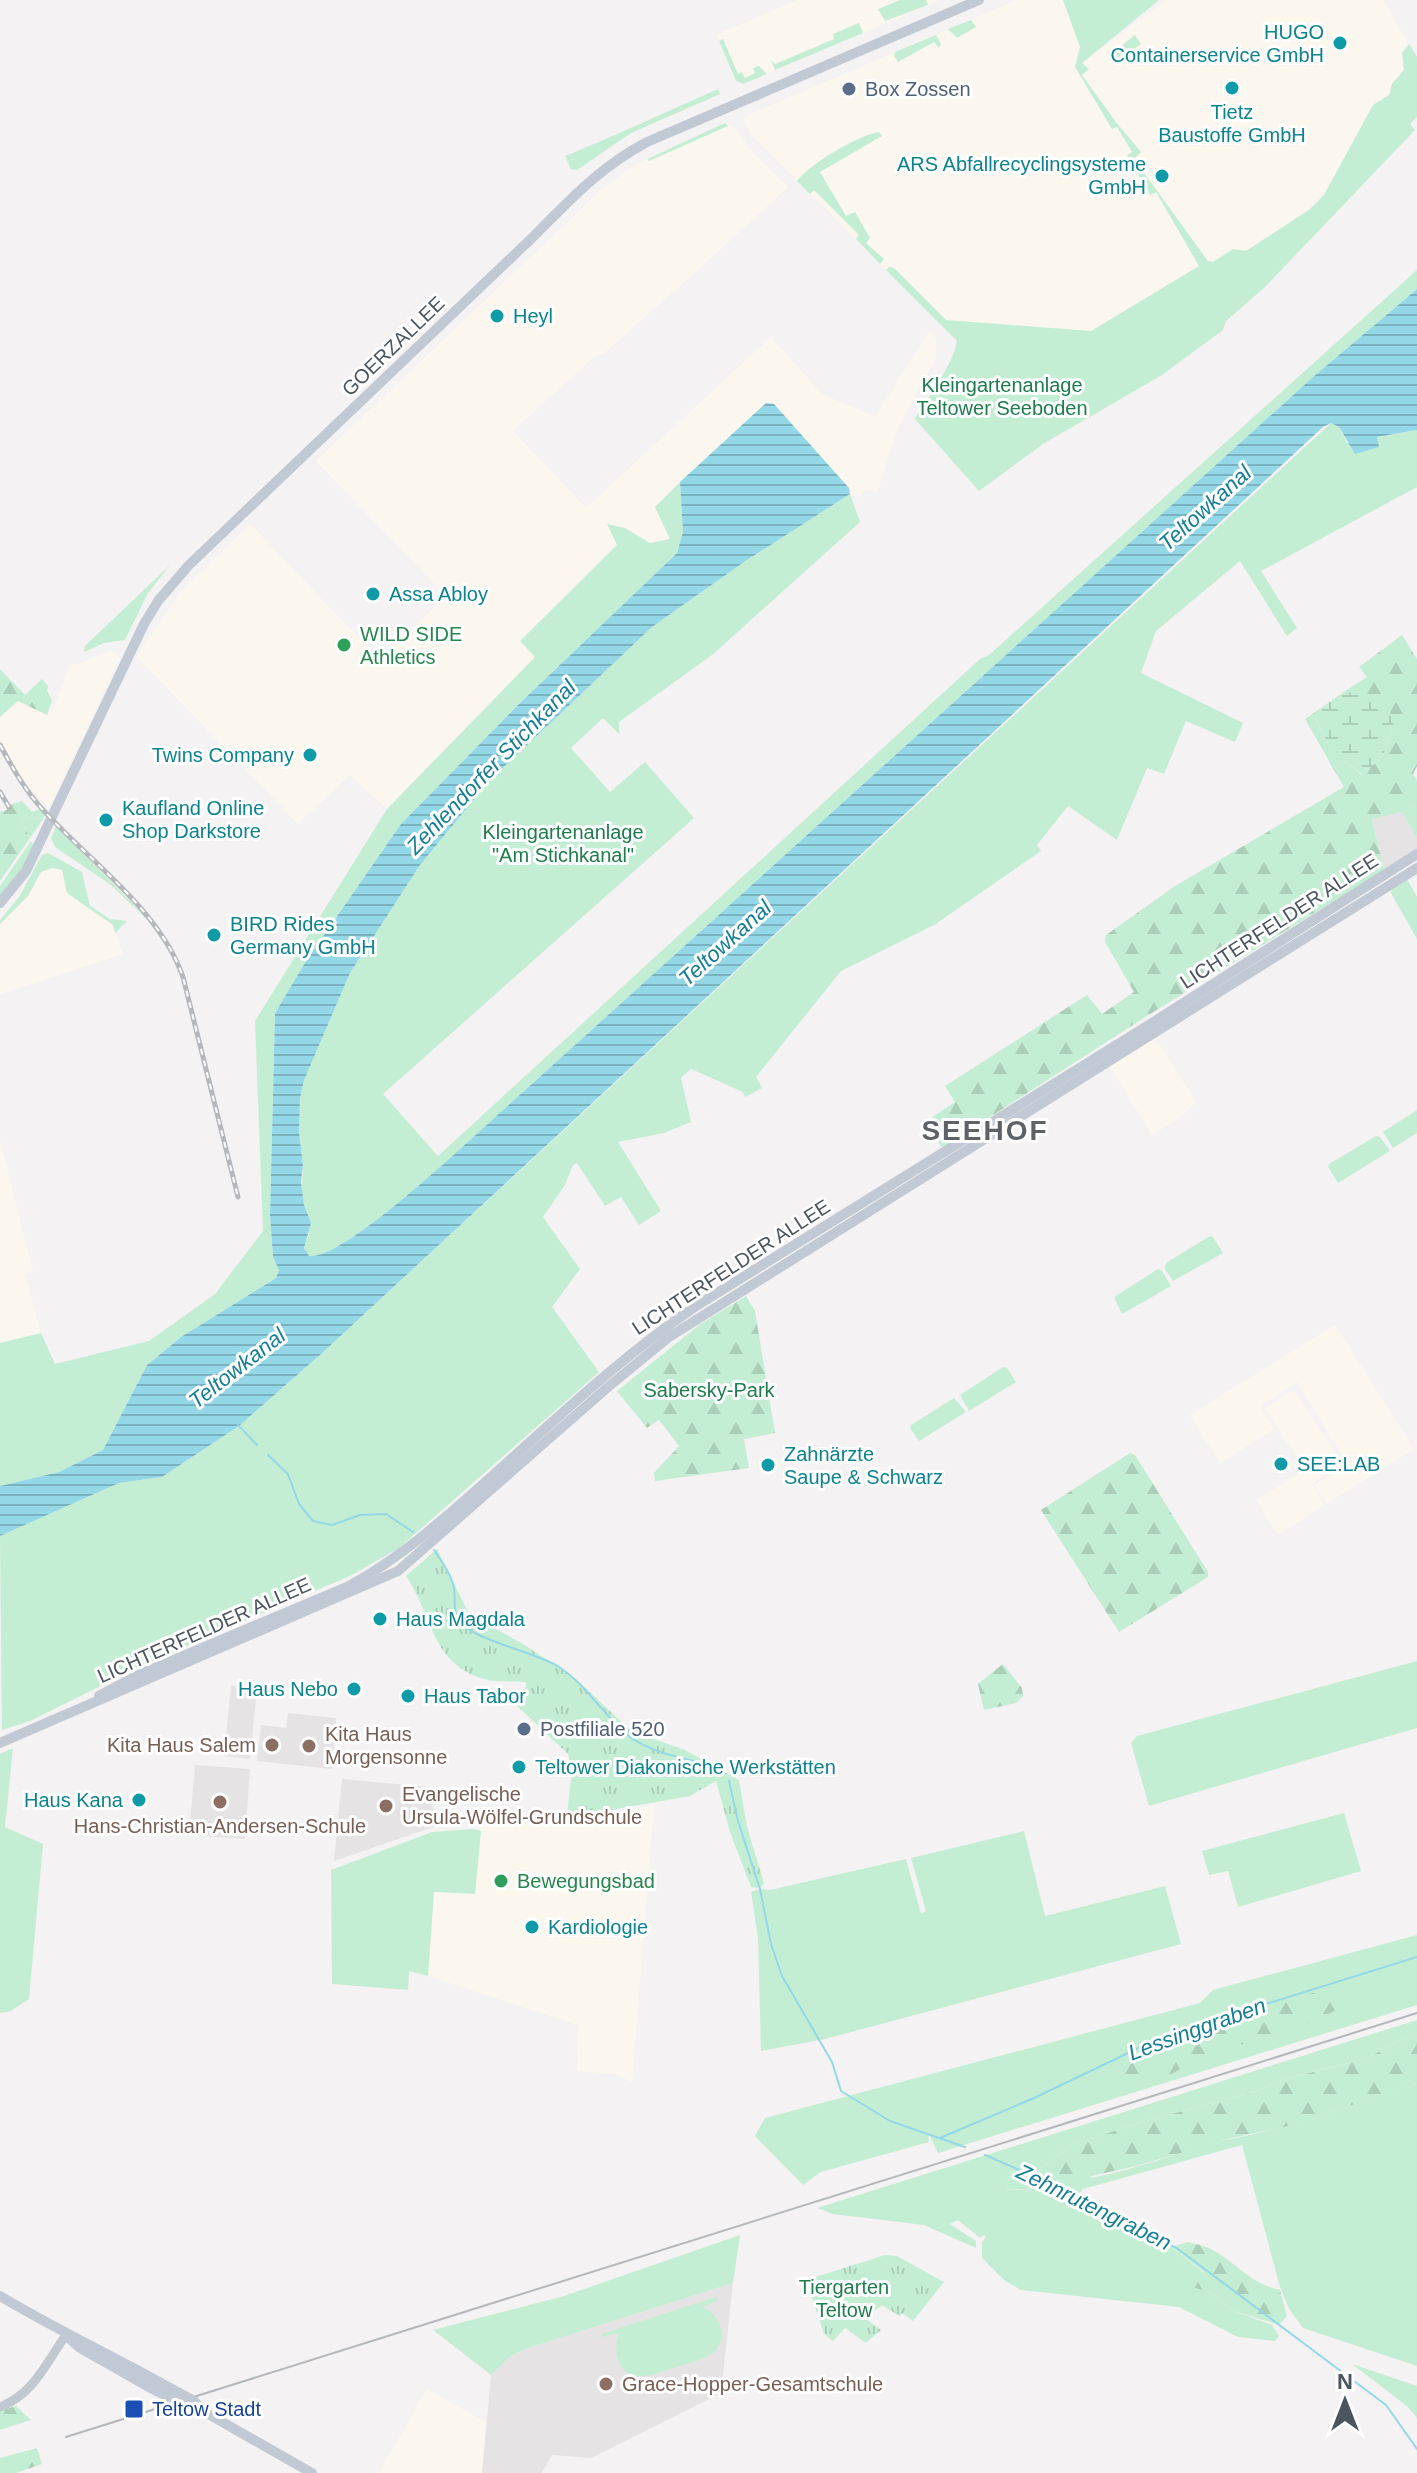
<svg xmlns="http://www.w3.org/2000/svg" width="1417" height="2473" viewBox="0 0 1417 2473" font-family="Arial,sans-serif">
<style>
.commercial{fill:#fcf7ee}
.education{fill:#e5e3e3}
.green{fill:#c4eed3}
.forest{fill:url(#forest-firs)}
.wetland{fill:url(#wetland-marsh)}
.park{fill:url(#park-tufts)}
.water{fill:url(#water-rules)}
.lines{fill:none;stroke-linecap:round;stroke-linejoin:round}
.stream{stroke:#94d8e8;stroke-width:2}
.tertiary{stroke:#c0c9cf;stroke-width:9}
.secondary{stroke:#c1cad4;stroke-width:10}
.tram{stroke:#b4b7bb;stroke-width:2}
.rail-casing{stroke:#b4b7bb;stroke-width:5}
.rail{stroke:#fff;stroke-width:2;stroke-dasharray:6;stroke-linecap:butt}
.secondary-bridge{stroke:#c1cad4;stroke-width:10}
.culture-dot{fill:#0f9aa8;stroke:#fff;stroke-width:3}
.service-dot{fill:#5c6f8a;stroke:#fff;stroke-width:3}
.leisure-dot{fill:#2e9e5b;stroke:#fff;stroke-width:3}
.education-dot{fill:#8d6e63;stroke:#fff;stroke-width:3}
.transit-dot{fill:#1a4fb4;stroke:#fff;stroke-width:3}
.labels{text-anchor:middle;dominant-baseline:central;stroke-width:6;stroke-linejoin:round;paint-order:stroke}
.culture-label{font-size:20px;fill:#0d838f;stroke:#fff;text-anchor:start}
.service-label{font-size:20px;fill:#4e5e75;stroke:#fff;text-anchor:start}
.street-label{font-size:20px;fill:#4a555e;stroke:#fff}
.park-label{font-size:20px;fill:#1d7d4c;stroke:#fff}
.leisure-label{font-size:20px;fill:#27864d;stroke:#fff;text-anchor:start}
.education-label{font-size:20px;fill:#785e54;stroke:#fff;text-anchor:start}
.transit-label{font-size:20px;fill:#164399;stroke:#fff;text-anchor:start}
.water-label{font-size:22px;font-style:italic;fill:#157e97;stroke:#fff}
.district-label{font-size:28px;font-weight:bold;letter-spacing:2px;fill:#5e6266;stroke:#fff}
</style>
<defs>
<pattern id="forest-firs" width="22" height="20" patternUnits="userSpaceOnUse" patternTransform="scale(2)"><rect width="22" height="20" fill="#c4eed3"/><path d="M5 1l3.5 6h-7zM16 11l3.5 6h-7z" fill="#aaceb8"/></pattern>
<pattern id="wetland-marsh" width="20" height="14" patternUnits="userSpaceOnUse" patternTransform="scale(2)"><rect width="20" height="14" fill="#c4eed3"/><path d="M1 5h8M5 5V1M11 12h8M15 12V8" fill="none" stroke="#aaceb8"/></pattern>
<pattern id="park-tufts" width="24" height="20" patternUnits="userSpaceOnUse" patternTransform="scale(2)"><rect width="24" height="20" fill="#c4eed3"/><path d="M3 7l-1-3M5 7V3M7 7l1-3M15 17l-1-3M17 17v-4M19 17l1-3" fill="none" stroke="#aaceb8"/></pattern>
<pattern id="water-rules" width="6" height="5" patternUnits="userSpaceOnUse" patternTransform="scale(2)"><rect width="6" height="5" fill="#94d8e8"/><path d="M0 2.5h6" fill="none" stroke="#7bb2bf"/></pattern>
</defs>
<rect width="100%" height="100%" fill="#f4f2f2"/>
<!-- commercial -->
<g class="commercial">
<polygon points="798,0 940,0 743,84 736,81 716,35"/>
<polygon points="1017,0 1063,0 1080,47 1076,68 1166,0 1383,0 1407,41 1402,53 1404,70 1392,84 1389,95 1373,105 1324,194 1309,209 1238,257 1092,343 951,335 754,137 743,122 746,116"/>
<polygon points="727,124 734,126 749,148 788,187 698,270 603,354 596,355 513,431 586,508 771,337 822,394 875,417 930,330 936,339 936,358 898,427 877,493 865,489 861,497 850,494 849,488 772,403 680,482 655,507 670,539 650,543 625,528 617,544 520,641 536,657 387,809 350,775 298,824 137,657 145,643 184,588 250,524 380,660 446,596 316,461 599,192 625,172 651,156"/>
<polygon points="111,650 120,658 49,808 25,782 0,740 0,717 18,701 47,715 55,708 69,665 78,664"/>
<polygon points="52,868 62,870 67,893 113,925 123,954 0,994 0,924 28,896 41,872"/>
<polygon points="1152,1039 1158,1042 1196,1102 1181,1117 1152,1135 1109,1065"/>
<polygon points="0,1140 33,1271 25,1274 41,1333 0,1343"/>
<polygon points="1335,1325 1414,1449 1326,1504 1315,1485 1348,1464 1297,1382 1260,1406 1274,1429 1220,1463 1190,1415"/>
<polygon points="1294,1390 1342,1463 1312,1484 1324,1505 1278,1535 1256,1500 1305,1470 1265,1408"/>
<polygon points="654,1804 632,2082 615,2074 577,2071 578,2025 428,1976 434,1891 475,1894 481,1822 602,1817"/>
<polygon points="427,2389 487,2423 482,2473 379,2473"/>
</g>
<!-- education -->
<g class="education">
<polygon points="1402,812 1417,838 1417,850 1384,870 1372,818"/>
<polygon points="231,1686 257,1688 250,1759 224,1756"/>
<polygon points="288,1713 336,1718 332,1769 257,1761 261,1725 286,1728"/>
<polygon points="195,1765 250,1769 245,1839 189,1835"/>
<polygon points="342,1779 429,1787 436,1826 334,1861"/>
<polygon points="733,2283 721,2393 591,2458 552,2455 542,2473 482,2473 491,2375 511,2356 525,2349"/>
</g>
<!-- green -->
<g class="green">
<polygon points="900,0 926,0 928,5 885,21 878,9"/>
<path d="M1063,0h96l-77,63 7,6 -7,6 34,47 25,30 -7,7 74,102 5,1 20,-13 13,2 63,-41 15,-15 49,-90 16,-10 3,-11 12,-14 -2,-17 7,-9 8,13v60l-7,7 5,6 -151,158 -38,33 -3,9 -61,45 -119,69 -64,47 -64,-72c13,-23 38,-53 42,-78l-71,-71 3,-3 5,1 52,52 145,11 108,-65 -43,-74 -6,3 -23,-40 5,-3 -15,-25 -5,2 -37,-62 5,-20z"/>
<polygon points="971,20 976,27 957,38 948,29"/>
<polygon points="859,23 863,33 775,70 771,60 775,64 834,39 833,34"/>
<polygon points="936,35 941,44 939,48 934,42 898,62 894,56 895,52"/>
<polygon points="1135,35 1141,44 1120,60 1114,52"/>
<polygon points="723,39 738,74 742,72 745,78 755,73 753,68 759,66 767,74 743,84 736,81 719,41"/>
<polygon points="718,89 720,94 631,133 577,170 571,169 565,156 570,154 573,160 608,138"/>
<polygon points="725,123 728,126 649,161 647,159"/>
<path d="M879,132l3,4 -62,36 26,44 9,-4 15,26 -4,5 18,16 -4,5 -24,-25 3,-4 -45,-45 -4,4 -13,-13c11,-16 63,-47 82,-49z"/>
<path d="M1417,270v19l-104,88 -864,782c-24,21 -112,101 -140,97l-4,-4 -1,-9 5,-8 -7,-43 1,-27 -4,-33 1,-34 4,-19 46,-106 70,-108 70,-85 162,-153 95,-67 103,-66 10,28 -148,133 -93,67v12l-16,-16 -32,30 39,44 35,-30 49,56 -311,276 55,62 542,-497 9,-4z"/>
<polygon points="1331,423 1339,427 1347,443 1417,430 1417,487 1261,571 1297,628 1287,636 1240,561 1156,631 1141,673 1243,723 1235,742 1186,721 1164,774 1147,768 1117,840 1068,806 1037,845 1041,851 934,925 841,971 756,1077 762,1088 745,1097 743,1092 691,1069 681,1078 691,1122 664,1133 618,1142 661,1211 639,1225 621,1197 605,1206 577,1163 573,1165 565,1185 543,1217 580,1269 552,1307 599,1372 399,1548 350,1576 149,1662 30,1721 2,1730 0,1536 119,1483 162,1477 239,1426 320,1355"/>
<polygon points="680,482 683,532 677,553 520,703 401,824 306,961 275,1013 270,1215 273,1257 279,1270 276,1278 181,1337 147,1365 103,1450 59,1472 0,1486 0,1343 41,1333 55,1364 149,1341 215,1294 263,1231 255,1021 387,809 535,657 520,641 617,545 607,524 625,528 650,543 670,539 655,507"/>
<polygon points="170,565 148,593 125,640 104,643 84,652 85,646"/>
<polygon points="1417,805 1417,838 1402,812"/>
<polygon points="32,817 43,819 30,838 21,820"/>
<polygon points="56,826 151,922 155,927 111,885 55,847 51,838"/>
<polygon points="31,841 34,845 22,868 0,897 0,886"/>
<polygon points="48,853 82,872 90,906 110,919 127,921 115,933 113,925 67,893 62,870 52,868 41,872 28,896 0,924 0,920 19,897 42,855"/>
<polygon points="1407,879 1417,897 1417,939 1391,893 1392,889"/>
<polygon points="1417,1110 1417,1133 1393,1148 1383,1132"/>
<polygon points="1376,1136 1380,1137 1390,1151 1338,1183 1328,1167 1329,1164"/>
<polygon points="1210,1236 1213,1237 1223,1253 1173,1281 1165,1269 1166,1263"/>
<polygon points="1158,1269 1162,1271 1171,1286 1122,1314 1114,1297"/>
<polygon points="1003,1367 1007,1368 1016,1382 969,1411 960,1395"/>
<polygon points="954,1398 966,1412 919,1441 910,1428 911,1425"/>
<polygon points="1417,1661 1417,1728 1149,1806 1131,1743 1137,1736"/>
<polygon points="13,1748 5,1827 43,1844 29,1999 11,2011 0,2013 0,1754"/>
<polygon points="1344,1813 1361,1871 1238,1907 1228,1871 1209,1875 1202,1851"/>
<polygon points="474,1829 481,1831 475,1894 434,1892 428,1976 409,1971 408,1990 332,1984 331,1870 432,1832"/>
<polygon points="1024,1831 1045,1916 1165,1886 1181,1944 825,2039 761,2051 758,1938 751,1892 760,1889 770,1890 906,1859 921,1914 926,1911 911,1858"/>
<polygon points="1417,1935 1417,2005 938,2153 928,2132 929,2142 821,2172 803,2185 755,2136 765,2118 1200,2003 1213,1990"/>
<path d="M1417,2020v15l-20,7 -32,17 -76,19 -36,14 -111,30 -68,22 -36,26 -28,5 -4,14c18,3 37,-1 53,-10 26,8 116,-25 147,-34 16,-5 32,-7 48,-11 55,-13 109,-34 163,-50v282l-114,-38 -14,-19 -9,-22 -38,-142 -159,44 -3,4 92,54 32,26 3,18 27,20 38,14 7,11 -4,5 -37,-4 -59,-30 -158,-17 -16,-9 -23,-23v-16l4,-5 -2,-2 -4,3 -22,-18 -8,4 26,17v7l-52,-23 -91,-11 -16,-6z"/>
<polygon points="740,2235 733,2283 525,2349 511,2356 491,2375 433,2330 564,2296"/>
<path d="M716,2297l1,4 -14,6c16,8 27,30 11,45 -9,8 -23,10 -34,14 -12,3 -24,9 -36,10 -26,3 -32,-24 -25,-43l-17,4 -1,-3z"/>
<polygon points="1352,2364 1417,2386 1417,2418 1408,2407"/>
</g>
<!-- forest -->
<g class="forest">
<polygon points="1402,635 1417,659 1417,766 1413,774 1417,780 1417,805 1402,812 1372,819 1384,870 1150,1014 942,1148 925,1122 955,1102 945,1086 1087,995 1102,1014 1134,992 1105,942 1106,935 1175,886 1344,787 1305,719 1324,706 1315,718 1336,759 1346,762 1362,775 1383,756 1394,725 1361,697 1345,691 1367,677 1359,667"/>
<polygon points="0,669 25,695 42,679 48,686 47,691 52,700 47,715 18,701 0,717"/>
<polygon points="22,801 32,812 39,809 45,815 43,819 32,817 21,820 30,838 0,881 0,812 7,810 6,806"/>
<polygon points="746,1296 755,1311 775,1433 744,1439 749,1468 655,1481 654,1473 679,1446 659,1420 647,1428 617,1391 699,1325"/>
<polygon points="1130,1453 1135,1455 1208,1572 1208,1577 1119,1632 1041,1510"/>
<polygon points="1003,1664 1022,1688 1023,1696 1016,1703 984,1710 978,1684"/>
<path d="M1334,1988l11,7 -2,11c-45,27 -99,34 -147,54 -16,7 -27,19 -45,21 -11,1 -20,-2 -30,-7l2,-13 31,-19 27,-10 94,-30z"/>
<path d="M1417,2035v49l-133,43 -52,11 -96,28 -44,10 -11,11 -22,-8c-17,9 -34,12 -53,10l4,-14 28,-5 36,-26 68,-22 111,-30 36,-14 76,-19 32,-17z"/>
<path d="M1188,2242c8,2 18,4 25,8 26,15 37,33 67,40l7,26 -8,9 -45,-14 -27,-20 -23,-6 4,-12 17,6 -1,-7 -32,-25z"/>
<polygon points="16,2406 31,2420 0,2430 0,2411"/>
<polygon points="37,2448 42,2464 16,2473 0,2473 0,2458"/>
</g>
<!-- wetland -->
<polygon class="wetland" points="1345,691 1387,704 1394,725 1383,756 1363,775 1346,762 1336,760 1315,717 1324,706"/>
<!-- park -->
<g class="park">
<polygon points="608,138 581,160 573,160 570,154"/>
<path d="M437,1549l32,65 54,30 53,35 55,52 54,19 54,30 8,47 17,56 -4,5 -9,-1 -21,-55 -14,-51 -26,15 -119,21 -4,-3 5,-44 -4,-16 -52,-49h9l1,-23c-12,-1 -26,0 -38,-2 -57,-14 -54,-62 -82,-104z"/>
<polygon points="885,2255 897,2256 944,2282 913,2321 902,2313 899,2316 882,2305 865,2318 881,2330 866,2343 845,2328 833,2341 824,2334 806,2280"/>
</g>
<!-- water -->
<path class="water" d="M1417,289v141l-40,7 2,10 -24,7 -16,-27 -8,-4 -8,4 -1003,928 -81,71 -77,51 -43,6 -119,53v-50l59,-14 44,-22 44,-85 34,-28 95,-59 3,-8 -6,-13 -3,-42 5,-202 31,-52 95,-137 119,-121 157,-150 6,-21 -3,-50 86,-79 8,1 75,84 1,6 -103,66 -95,67 -162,153 -70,85 -70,108 -46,107 -4,18 -1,34 4,33 -2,17 3,23 7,18 -7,25 5,8c28,4 116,-76 140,-97l864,-782z"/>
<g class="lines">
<!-- stream -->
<g class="stream">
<polyline points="238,1425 257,1445"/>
<polyline points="268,1455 288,1474 299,1504 313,1521 332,1525 360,1515 386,1514 413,1532"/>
<path d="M434,1550c8,12 17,24 20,38 2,12 -2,26 7,35 15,17 72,29 95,42 28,17 46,48 70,69 25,20 62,25 92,33l6,6"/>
<polyline points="729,1781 738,1821 760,1889 771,1944 782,1976 832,2062 841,2091 890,2121 965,2147"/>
<polyline points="940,2138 1034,2098 1166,2035 1417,1957"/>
<polyline points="985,2155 1090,2201 1178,2249 1386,2405 1417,2449"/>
</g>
<!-- tertiary -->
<path class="tertiary" d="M0,2407c34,-13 46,-44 66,-72"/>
<!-- secondary -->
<g class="secondary">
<path d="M0,903l26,-32 118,-247 14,-23 31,-36 345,-329c37,-37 66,-69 113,-94l332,-142"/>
<path d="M99,1696l39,-21 211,-89c53,-29 96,-68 141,-108 66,-59 130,-120 203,-170l459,-285 265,-169"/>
<polyline points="0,1743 398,1571 608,1387 669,1337 1417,868"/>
<path d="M0,2296c52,31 106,57 159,86"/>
<polyline points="70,2339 80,2348 147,2386"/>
<polyline points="194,2401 203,2411 312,2473"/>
</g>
<!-- tram -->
<polyline class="tram" points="66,2437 1417,2013"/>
<!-- rail casing -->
<g class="rail-casing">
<g id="rail">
<path d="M0,745c11,20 22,40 37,58 47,55 122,104 146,174l55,220"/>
<polyline points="0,792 9,807"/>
</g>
</g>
<!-- rail -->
<use href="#rail" class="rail"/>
<!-- secondary-bridge -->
<g class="secondary-bridge">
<polyline points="159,2382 194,2401"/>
<polyline points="147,2386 184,2405"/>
</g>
</g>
<!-- markers -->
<g class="culture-dot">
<circle cx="1340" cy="43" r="8"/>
<circle cx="1232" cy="88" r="8"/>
<circle cx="1162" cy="176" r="8"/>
<circle cx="497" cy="316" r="8"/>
<circle cx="373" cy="594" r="8"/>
<circle cx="310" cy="755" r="8"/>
<circle cx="106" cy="820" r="8"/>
<circle cx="214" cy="935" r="8"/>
<circle cx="1281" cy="1464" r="8"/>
<circle cx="768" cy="1465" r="8"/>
<circle cx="380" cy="1619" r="8"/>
<circle cx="354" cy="1689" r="8"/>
<circle cx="408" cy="1696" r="8"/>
<circle cx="519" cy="1767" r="8"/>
<circle cx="139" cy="1800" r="8"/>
<circle cx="532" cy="1927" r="8"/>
</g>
<g class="service-dot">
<circle cx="849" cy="89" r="8"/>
<circle cx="524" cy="1729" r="8"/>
</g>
<g class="leisure-dot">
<circle cx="344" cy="645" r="8"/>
<circle cx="501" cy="1881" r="8"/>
</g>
<g class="education-dot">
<circle cx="272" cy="1745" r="8"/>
<circle cx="309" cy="1746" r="8"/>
<circle cx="220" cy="1802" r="8"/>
<circle cx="386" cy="1806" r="8"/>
<circle cx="606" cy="2384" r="8"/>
</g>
<rect class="transit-dot" x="124" y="2399" width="20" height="20" rx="4"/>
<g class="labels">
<!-- culture labels -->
<g class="culture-label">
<text x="1324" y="32" text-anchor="end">HUGO<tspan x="1324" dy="23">Containerservice GmbH</tspan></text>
<text x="1232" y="112" text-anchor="middle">Tietz<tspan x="1232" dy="23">Baustoffe GmbH</tspan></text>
<text x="1146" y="164" text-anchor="end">ARS Abfallrecyclingsysteme<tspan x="1146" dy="23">GmbH</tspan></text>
<text x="513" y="316">Heyl</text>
<text x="389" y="594">Assa Abloy</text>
<text x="294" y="755" text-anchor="end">Twins Company</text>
<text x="122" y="808">Kaufland Online<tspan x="122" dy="23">Shop Darkstore</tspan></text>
<text x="230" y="924">BIRD Rides<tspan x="230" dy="23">Germany GmbH</tspan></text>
<text x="784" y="1454">Zahnärzte<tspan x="784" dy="23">Saupe &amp; Schwarz</tspan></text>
<text x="1297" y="1464">SEE:LAB</text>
<text x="396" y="1619">Haus Magdala</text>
<text x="338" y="1689" text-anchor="end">Haus Nebo</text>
<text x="424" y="1696">Haus Tabor</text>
<text x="535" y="1767">Teltower Diakonische Werkstätten</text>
<text x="123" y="1800" text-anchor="end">Haus Kana</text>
<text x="548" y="1927">Kardiologie</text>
</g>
<!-- service labels -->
<g class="service-label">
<text x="865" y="89">Box Zossen</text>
<text x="540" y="1729">Postfiliale 520</text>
</g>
<!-- street labels -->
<g class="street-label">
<text transform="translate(393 346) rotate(-44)">GOERZALLEE</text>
<text transform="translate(1279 921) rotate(-33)">LICHTERFELDER ALLEE</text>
<text transform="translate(731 1267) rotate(-33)">LICHTERFELDER ALLEE</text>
<text transform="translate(204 1630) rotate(-24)">LICHTERFELDER ALLEE</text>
</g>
<!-- park labels -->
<g class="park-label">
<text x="1002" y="385">Kleingartenanlage<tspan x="1002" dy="23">Teltower Seeboden</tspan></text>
<text x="563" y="832">Kleingartenanlage<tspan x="563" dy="23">"Am Stichkanal"</tspan></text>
<text x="709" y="1390">Sabersky-Park</text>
<text x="844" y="2287">Tiergarten<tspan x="844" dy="23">Teltow</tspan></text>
</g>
<!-- leisure labels -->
<g class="leisure-label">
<text x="360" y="634">WILD SIDE<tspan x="360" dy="23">Athletics</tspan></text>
<text x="517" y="1881">Bewegungsbad</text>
</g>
<!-- education labels -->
<g class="education-label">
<text x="325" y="1734">Kita Haus<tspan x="325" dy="23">Morgensonne</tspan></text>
<text x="256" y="1745" text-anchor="end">Kita Haus Salem</text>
<text x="402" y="1794">Evangelische<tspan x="402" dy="23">Ursula-Wölfel-Grundschule</tspan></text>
<text x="220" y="1826" text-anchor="middle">Hans-Christian-Andersen-Schule</text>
<text x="622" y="2384">Grace-Hopper-Gesamtschule</text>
</g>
<!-- transit labels -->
<g class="transit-label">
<text x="152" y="2409">Teltow Stadt</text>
</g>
<!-- water labels -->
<g class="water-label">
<text transform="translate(1205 508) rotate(-42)">Teltowkanal</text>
<text transform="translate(491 767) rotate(-46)">Zehlendorfer Stichkanal</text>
<text transform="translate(725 943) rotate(-42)">Teltowkanal</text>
<text transform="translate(237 1368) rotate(-38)">Teltowkanal</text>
<text transform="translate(1197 2029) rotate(-20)">Lessinggraben</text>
<text transform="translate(1094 2207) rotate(26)">Zehnrutengraben</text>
</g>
<!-- district labels -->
<g class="district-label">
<text x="985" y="1130">SEEHOF</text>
</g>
</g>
<!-- north arrow -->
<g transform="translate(1345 2401)" stroke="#ffffff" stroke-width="6" paint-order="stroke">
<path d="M0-6L14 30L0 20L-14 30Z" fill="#4a555e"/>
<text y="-12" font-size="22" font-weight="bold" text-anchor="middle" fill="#4a555e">N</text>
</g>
</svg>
